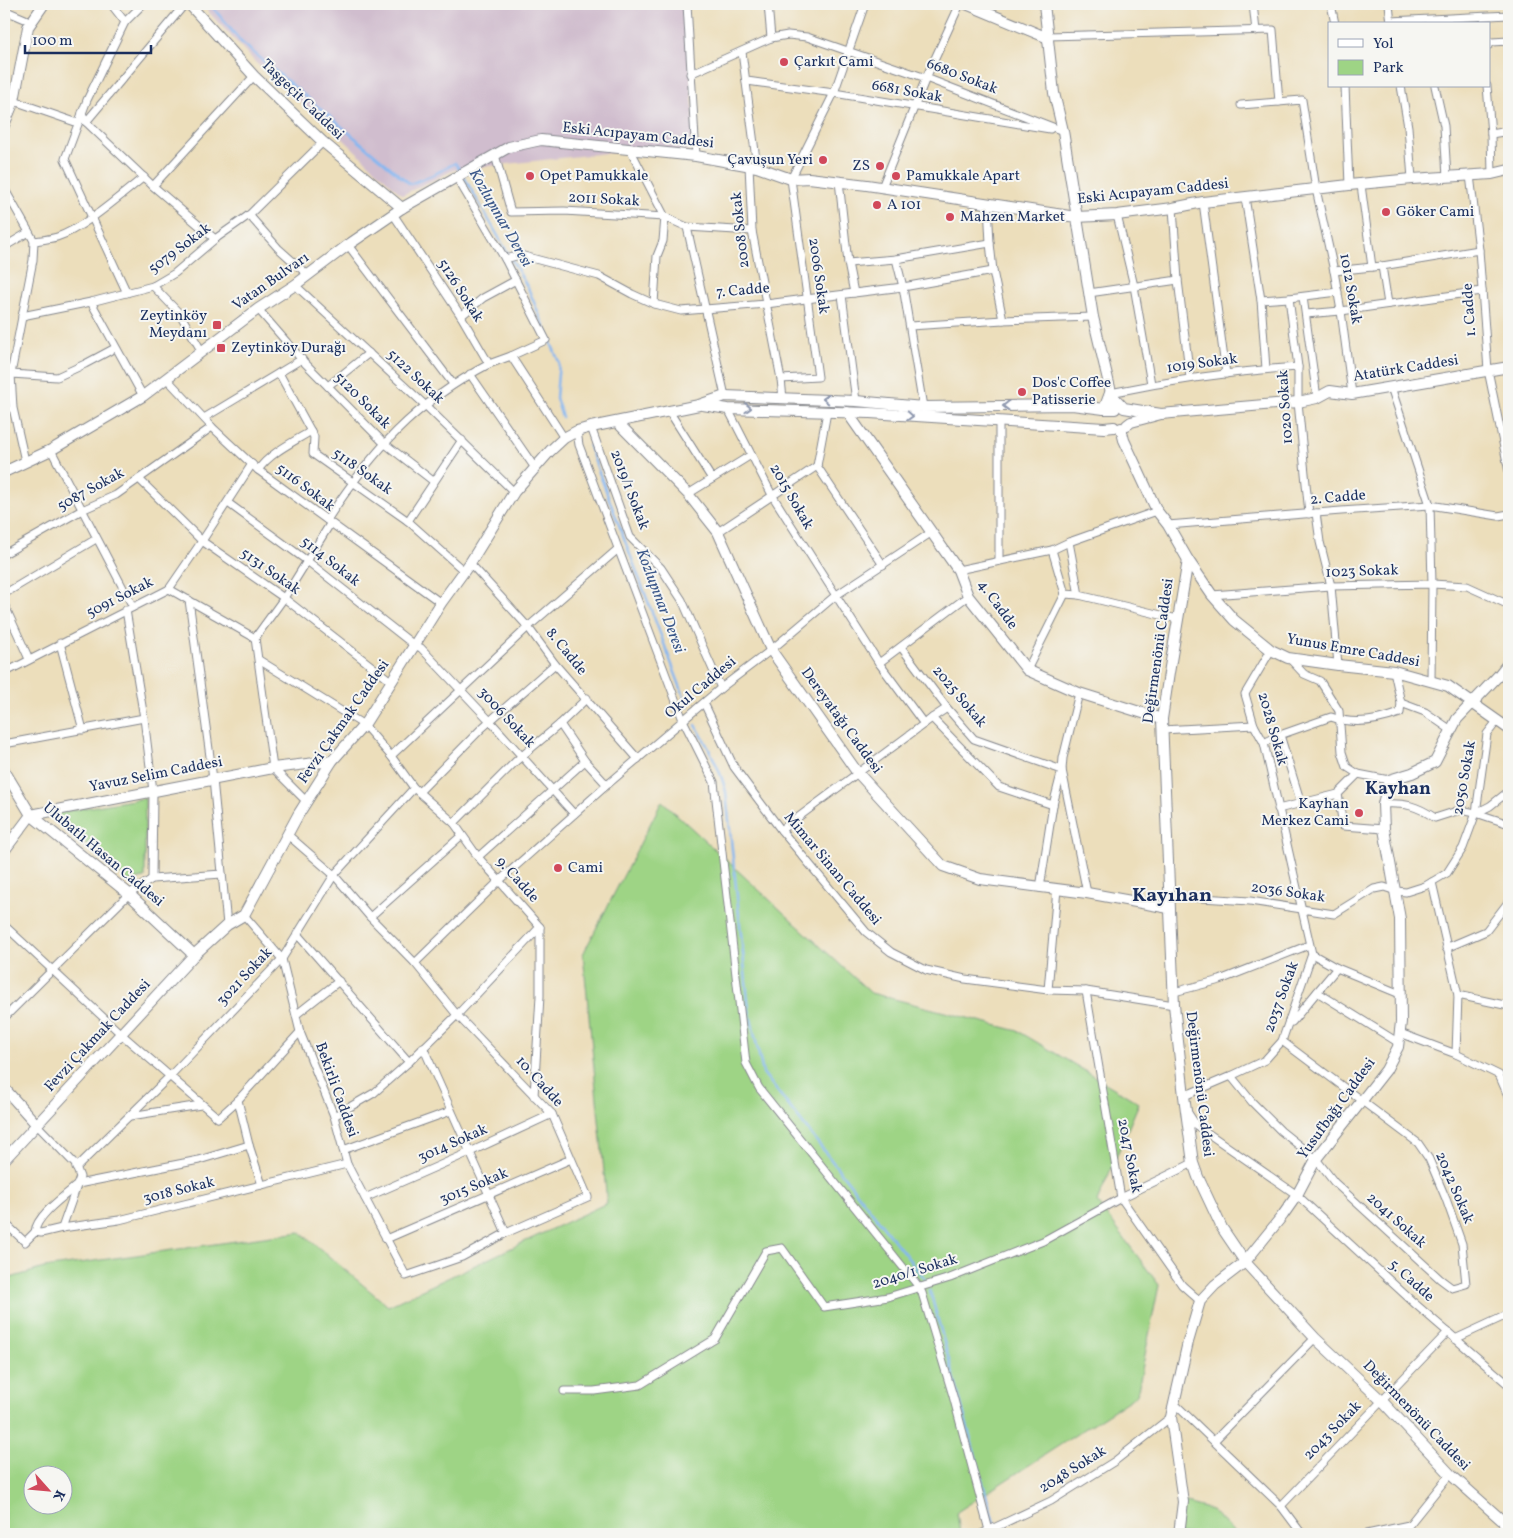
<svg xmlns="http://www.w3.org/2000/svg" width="1513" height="1538" viewBox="0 0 1513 1538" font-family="Vollkorn,serif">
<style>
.industrial{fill:#d0bdce}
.green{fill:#9ed485;stroke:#5c8272;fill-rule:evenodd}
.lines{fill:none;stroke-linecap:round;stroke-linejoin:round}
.stream{stroke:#85b7f1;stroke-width:2.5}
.street-casing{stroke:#84868c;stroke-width:9}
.secondary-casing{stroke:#84868c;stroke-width:12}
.street{stroke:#fff;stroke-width:7}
.secondary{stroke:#fff;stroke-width:10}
.oneway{stroke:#8d97ae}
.poi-dot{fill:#d1495b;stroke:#f6f6f2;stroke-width:2}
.labels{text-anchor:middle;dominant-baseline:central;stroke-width:4;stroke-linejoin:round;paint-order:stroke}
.poi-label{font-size:15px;fill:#1b2f5e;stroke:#f6f6f2;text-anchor:start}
.street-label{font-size:15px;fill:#1b2f5e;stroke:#f6f6f2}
.water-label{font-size:16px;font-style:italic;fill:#3b588a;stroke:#f6f6f2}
.quarter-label{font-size:18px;font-weight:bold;fill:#1b2f5e;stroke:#f6f6f2}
.district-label{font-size:20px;font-weight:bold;fill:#1b2f5e;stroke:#f6f6f2}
</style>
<rect width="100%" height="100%" fill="#f6f6f2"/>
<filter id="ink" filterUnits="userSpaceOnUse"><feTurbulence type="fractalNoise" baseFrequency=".02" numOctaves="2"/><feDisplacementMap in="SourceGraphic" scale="10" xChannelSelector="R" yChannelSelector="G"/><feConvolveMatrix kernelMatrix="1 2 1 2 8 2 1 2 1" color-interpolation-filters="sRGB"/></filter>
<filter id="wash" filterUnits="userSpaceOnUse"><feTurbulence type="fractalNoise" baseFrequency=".0096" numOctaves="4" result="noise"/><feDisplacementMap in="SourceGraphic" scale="20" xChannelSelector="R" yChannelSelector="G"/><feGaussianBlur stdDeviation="1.12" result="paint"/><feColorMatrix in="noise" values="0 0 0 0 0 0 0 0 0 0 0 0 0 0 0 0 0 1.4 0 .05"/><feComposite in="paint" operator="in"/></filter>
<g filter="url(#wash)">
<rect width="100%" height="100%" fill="#ecdebb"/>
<!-- industrial -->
<polygon class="industrial" points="201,4 687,4 695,148 674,154 624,151 454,170 402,195 341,137 256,63"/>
<!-- green -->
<g class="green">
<polygon points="145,798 145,878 128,881 58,819 54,813"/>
<path d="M662,801l209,192 147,38 121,72 -42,99 62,83 -22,110 -180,117 3,22h-956v-254l40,-12 256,-36 88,74 219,-103 -24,-249zM32,1476h30v30h-30z"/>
<polygon points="1183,1502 1211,1510 1236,1534 1179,1534"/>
</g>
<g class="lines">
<!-- stream -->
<g class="stream">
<polyline points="210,4 242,43 410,184 433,175 455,163 461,172"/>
<polyline points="464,177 528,288 559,362 556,398 562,417"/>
<polyline points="589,446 688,707"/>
<path d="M696,725c12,22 24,43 30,67l23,218 14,63 163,208"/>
<polyline points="930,1291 994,1523"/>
</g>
</g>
</g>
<g filter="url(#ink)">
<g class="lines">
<!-- street casing -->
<g class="street-casing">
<g id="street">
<polyline points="111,4 125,22"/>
<polyline points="687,4 696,156"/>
<polyline points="768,4 771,38"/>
<polyline points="1253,4 1256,31"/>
<polyline points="1331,4 1335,24"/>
<polyline points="1389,4 1391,24"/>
<polyline points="4,10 32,22"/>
<polyline points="1391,21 1509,15"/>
<polyline points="1048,36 1273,30 1279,102"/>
<polyline points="1489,45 1492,42 1509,41"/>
<polyline points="742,52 757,167"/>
<polyline points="690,74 771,38 788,35 807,37 926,78 1063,131"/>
<polyline points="747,81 834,93 1050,129"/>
<polyline points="1345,86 1349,185"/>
<polyline points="1401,86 1408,127 1412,179"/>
<polyline points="1435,86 1444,126 1447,177"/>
<polyline points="1487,86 1491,134 1492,174"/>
<polyline points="14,101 78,123"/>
<polyline points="1241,105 1302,100 1316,189 1334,271 1341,311 1352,394"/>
<polyline points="82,113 86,122 153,186 215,239"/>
<polyline points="86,122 185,4"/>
<polyline points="1491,134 1509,131"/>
<polyline points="630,149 665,217"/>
<polyline points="495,155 511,212 564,211 665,217 687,227 752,231"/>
<polyline points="749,165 752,231 781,379 783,399"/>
<polyline points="1470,175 1479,250 1488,370 1509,472"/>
<polyline points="839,181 848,263 854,293"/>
<polyline points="1361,185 1372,267"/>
<polyline points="153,186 254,76"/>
<polyline points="882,187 926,78 960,4"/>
<polyline points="4,188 34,241 33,260 11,374 13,408 25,461"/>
<polyline points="1245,197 1261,300 1266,369"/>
<polyline points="1203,202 1226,374"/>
<polyline points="988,205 990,243 993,271 1003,320"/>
<polyline points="1173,208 1178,280 1190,378"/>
<polyline points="393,214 461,316 489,364 511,356 546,340 505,259 457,178"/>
<polyline points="249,215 278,248 308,275"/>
<polyline points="1117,215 1134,286 1151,384"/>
<polyline points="687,227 725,396"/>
<path d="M34,241c7,-1 16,-2 23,-4 26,-8 65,-43 87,-60"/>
<polyline points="348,245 453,384"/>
<polyline points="4,247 29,232"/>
<polyline points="505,259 520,255 599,276 632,294 654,304 681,311 766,304 854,293 903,287 993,271"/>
<polyline points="896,259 903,287 923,407"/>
<polyline points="848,263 896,259 990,243"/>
<polyline points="1382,266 1388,304"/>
<polyline points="1334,271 1382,266 1479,250"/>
<polyline points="295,285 425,405 514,492"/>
<polyline points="153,286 180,314 202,352"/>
<polyline points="127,293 65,159 87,100 125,22 143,4"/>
<polyline points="1089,293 1178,280"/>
<polyline points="842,295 856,401"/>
<polyline points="1303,297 1317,398"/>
<polyline points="1289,298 1298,367 1298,402 1309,514"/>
<polyline points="1261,300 1289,298 1338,292"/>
<polyline points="91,302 143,396"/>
<polyline points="654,304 657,256 663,241 665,217"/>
<polyline points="258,309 303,361 384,443 433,481"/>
<polyline points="1306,314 1341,311 1482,291"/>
<polyline points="22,316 91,302 153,286 175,273 215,239 249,215 323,142"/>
<polyline points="461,316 483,298 516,280"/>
<polyline points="910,326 1003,320 1093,317"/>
<polyline points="511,356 564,438"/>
<polyline points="279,373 314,437 313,454 408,521 464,571"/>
<polyline points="470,374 535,468"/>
<polyline points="4,376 11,374 57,377 85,364 115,348"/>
<polyline points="167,379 212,427 258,470 441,603"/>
<polyline points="781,379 818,377 791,179 834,93 865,4"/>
<polyline points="328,386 369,353"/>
<polyline points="1391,387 1430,505 1432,584 1431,680"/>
<path d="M1110,393c62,-13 125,-22 188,-26"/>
<polyline points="728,409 772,495 879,663 924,724"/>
<polyline points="669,411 712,479"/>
<polyline points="827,412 817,466 883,565"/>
<polyline points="204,418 302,359"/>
<polyline points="999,421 999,561"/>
<polyline points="591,427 630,537 661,568 682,600 721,688"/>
<polyline points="577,431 579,445 683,720 714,782 746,1063 759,1088 919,1287 922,1293 953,1396 990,1534"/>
<polyline points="51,450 133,607"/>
<path d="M258,470c13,-18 34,-27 53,-39"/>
<polyline points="139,479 202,541 284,598 392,682"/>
<polyline points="688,494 751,455"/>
<polyline points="228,503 306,560 414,645 421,648 490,721 574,814"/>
<polyline points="1316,513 1320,542 1331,586 1338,665"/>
<path d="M327,520c45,-69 88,-117 162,-156"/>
<polyline points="408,521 462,440"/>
<polyline points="1168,525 1341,511 1430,505 1498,516 1509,514"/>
<polyline points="718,532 817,466"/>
<polyline points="1069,542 1079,595"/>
<polyline points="1052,550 1065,594"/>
<polyline points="4,554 82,510 116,495 212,427"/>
<polyline points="470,563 528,627 555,664 638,759"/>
<polyline points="958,570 1052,550 1069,542 1157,511"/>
<polyline points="169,589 255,638"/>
<polyline points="4,594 96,539"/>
<polyline points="1065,594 1079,595 1177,619"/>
<polyline points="1212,595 1331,586 1432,584 1467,586 1509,605"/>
<polyline points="189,600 213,779 227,925"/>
<polyline points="4,604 29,659"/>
<polyline points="126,610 144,718 153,791 152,879"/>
<polyline points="255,638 273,768 307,802"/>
<polyline points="255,638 284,598 330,524"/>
<polyline points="60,643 83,730"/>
<polyline points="901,647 947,708 974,739 1062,770 1053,805 1040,888"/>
<polyline points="1289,658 1304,674 1320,681 1339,711 1342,752 1347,767 1358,774 1389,780"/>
<polyline points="259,660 364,725 391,756 414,788 454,823 478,857 540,927 540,996 534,1096"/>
<polyline points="879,663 968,596"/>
<polyline points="1027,670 1065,594"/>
<polyline points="4,673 169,589 202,541 252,464"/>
<polyline points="1079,693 1063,758 1062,770 1087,893"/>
<polyline points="704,703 734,767 781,830 866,932 891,952 926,970 965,979 1048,990 1086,991 1174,1005"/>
<polyline points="1401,703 1425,712 1451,730"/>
<polyline points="932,718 999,787 1053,805"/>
<polyline points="560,724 585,761 607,785"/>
<polyline points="1162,730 1254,725"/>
<polyline points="1280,735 1301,803"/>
<path d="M1264,743l16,-8 51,-18c22,8 47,4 69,-4l1,-10 -7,-32"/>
<polyline points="4,744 144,718"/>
<polyline points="391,756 528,627 618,549"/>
<polyline points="419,792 482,728 555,664"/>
<polyline points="1338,794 1343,826 1384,829"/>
<path d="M1383,804c22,-1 33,1 52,14l25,-8 16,3 33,11"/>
<polyline points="1278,809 1338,794 1358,774"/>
<polyline points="1476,813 1490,806 1509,791"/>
<polyline points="454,823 516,761 560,724 587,698"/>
<polyline points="781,830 932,718 947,708"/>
<polyline points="478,857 585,761"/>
<polyline points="1432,882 1458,995 1456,1054"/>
<polyline points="1169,896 1250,901 1334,914 1374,889 1384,887 1396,891 1406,892 1425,886 1447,873 1463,848 1476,813 1487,734 1498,720"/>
<polyline points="244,915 282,959 300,1032 334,1116 347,1164 406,1276 462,1257 506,1233 588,1197 552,1114 457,1015 415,963 370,917 334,875 288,835"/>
<polyline points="370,917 462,835"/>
<polyline points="4,925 120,1033 218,1118 238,1100 300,1032"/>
<polyline points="297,934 409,1062"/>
<polyline points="1446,948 1486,931 1509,901"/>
<polyline points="1312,954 1337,968 1400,994"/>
<polyline points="415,963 499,881 607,785 721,688 771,650 835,596 932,532"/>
<polyline points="1048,990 1057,889"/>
<polyline points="1086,991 1121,1198 1182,1285 1200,1301"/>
<polyline points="1174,992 1220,980 1309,945"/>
<polyline points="1317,992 1399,1043"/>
<polyline points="1458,995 1509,1006"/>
<polyline points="297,1014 339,981"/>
<polyline points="4,1018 129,894 152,879 222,874"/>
<polyline points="1292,1022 1337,968"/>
<polyline points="1400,1033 1456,1054 1499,1075 1509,1098"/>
<polyline points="423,1047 506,1233"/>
<polyline points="1231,1076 1252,1102 1281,1131 1316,1159 1334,1182 1440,1279 1452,1288 1466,1284 1462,1244 1446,1199 1429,1159 1418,1143 1282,1041"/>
<polyline points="1184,1096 1231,1076 1265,1060 1282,1041 1312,954 1264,743 1254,725 1245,694 1271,650"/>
<polyline points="238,1100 249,1145 262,1185"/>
<polyline points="1188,1113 1196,1125 1297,1195 1413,1302 1509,1385"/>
<polyline points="130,1116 201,1105"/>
<polyline points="334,1116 374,1093 409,1062 457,1015 540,927"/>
<polyline points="37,1125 75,1164 80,1177 62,1228 119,1220 347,1164"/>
<polyline points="343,1150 451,1111"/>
<polyline points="76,1168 169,1077 282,959 334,875 414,788"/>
<polyline points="78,1184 199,1160 249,1145"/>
<polyline points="365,1198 470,1152 552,1114"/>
<polyline points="4,1222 25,1242 35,1232"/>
<path d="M62,1228l-21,5 -6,-1c1,-16 29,-36 41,-46"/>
<polyline points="386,1239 571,1159"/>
<polyline points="1455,1339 1509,1314"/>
<polyline points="564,1391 594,1391 640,1385 715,1339 766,1251 782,1248 824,1307 888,1297 950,1278 1043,1241 1121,1198 1193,1163"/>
<polyline points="1174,1403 1281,1506 1302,1534"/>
<polyline points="1214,1441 1315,1338"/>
<polyline points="1281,1506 1448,1332"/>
<polyline points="981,1534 1051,1501 1115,1461 1171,1417"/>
<polyline points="1367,1534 1409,1525 1450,1474"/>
</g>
</g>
<!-- secondary casing -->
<g class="secondary-casing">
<g id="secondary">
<polyline points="189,4 254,76 323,142 402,208"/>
<polyline points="966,4 1048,38"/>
<polyline points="1044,4 1054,93 1063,131 1093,317 1115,409 1104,409"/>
<polyline points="4,125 14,101 28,27 44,4"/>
<polyline points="703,405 728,409 870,413 1104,428 1114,427"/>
<polyline points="847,412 958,570 968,596 1027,670 1079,693 1162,719"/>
<polyline points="617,422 688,494 718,532 771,650 857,772 943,866 980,879 1087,893 1169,908"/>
<polyline points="1127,425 1131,422 1161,414 1298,402 1317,398 1330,391 1352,394 1509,367"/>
<polyline points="1121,428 1124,440 1157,511 1168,525 1188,560 1212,595 1234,620 1271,650 1288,658 1338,665 1394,671 1448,686 1509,729"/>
<polyline points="4,472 51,450 143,396 258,309 295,285 348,245 402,208 509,147 541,140 696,156 757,167 791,179 809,178 867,185 1076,217 1117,215 1173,208 1203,202 1349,185 1412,179 1492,174 1509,170"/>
<polyline points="1188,560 1169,673 1162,719 1174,1005 1184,1096 1193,1163 1198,1177 1222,1228 1245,1262 1315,1338 1381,1400 1450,1474 1505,1523"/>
<polyline points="4,770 31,815 129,894 194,955"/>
<polyline points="4,851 31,815 273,768 332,761"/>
<polyline points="4,1088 37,1125"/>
<polyline points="4,1160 194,955 227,925 244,915 298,815 332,761 364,725 441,603 470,563 514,492 550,451 564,438 577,431 591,427 699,405 725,396 856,401 923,407 1072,405 1104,409 1110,393 1124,408 1161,414"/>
<polyline points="1179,1534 1183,1502 1171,1417 1188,1342 1200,1301 1215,1285 1245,1262 1283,1215 1297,1195 1316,1159 1386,1070 1398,1047 1401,1022 1400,919 1384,829 1383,804 1389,780 1412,773 1435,762 1457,719 1498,676 1509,662"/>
</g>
</g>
<!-- street -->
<use href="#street" class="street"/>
<!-- secondary -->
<use href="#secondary" class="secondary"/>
</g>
<!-- one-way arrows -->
<defs><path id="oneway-chevron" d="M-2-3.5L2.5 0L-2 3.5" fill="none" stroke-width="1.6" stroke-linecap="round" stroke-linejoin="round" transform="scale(1.25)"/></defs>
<g class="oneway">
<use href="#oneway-chevron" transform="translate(826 399) rotate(-178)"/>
<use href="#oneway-chevron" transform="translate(1006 406) rotate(179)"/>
<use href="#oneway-chevron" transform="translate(748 408) rotate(2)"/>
<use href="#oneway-chevron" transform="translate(910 416) rotate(3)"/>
</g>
</g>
<!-- markers -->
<g class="poi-dot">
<circle cx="784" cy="62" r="5"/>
<circle cx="823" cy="160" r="5"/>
<circle cx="880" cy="166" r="5"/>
<circle cx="530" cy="176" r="5"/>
<circle cx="896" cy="176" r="5"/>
<circle cx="877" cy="205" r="5"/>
<circle cx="1386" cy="212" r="5"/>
<circle cx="950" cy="217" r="5"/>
<rect x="212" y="320" width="10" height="10" rx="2.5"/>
<rect x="216" y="343" width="10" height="10" rx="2.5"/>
<circle cx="1022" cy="392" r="5"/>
<circle cx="1359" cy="813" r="5"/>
<circle cx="558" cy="868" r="5"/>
</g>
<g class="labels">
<!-- poi labels -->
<g class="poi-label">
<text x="794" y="62">Çarkıt Cami</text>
<text x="813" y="160" text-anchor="end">Çavuşun Yeri</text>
<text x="870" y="166" text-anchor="end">ZS</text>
<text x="540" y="176">Opet Pamukkale</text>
<text x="906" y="176">Pamukkale Apart</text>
<text x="887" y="205">A 101</text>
<text x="1396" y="212">Göker Cami</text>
<text x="960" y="217">Mahzen Market</text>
<text x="207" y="316" text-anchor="end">Zeytinköy<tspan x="207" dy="17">Meydanı</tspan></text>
<text x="231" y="348">Zeytinköy Durağı</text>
<text x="1032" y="383">Dos'c Coffee<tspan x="1032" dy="17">Patisserie</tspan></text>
<text x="1349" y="804" text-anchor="end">Kayhan<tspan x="1349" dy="17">Merkez Cami</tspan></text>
<text x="568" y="868">Cami</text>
</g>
<!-- street labels -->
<g class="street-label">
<text transform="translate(962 77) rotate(21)">6680 Sokak</text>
<text transform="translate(907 92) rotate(10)">6681 Sokak</text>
<text transform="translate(302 100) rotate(44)">Taşgeçit Caddesi</text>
<text transform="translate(638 136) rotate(6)">Eski Acıpayam Caddesi</text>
<text transform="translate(1153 192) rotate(-6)">Eski Acıpayam Caddesi</text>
<text transform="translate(604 200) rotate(3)">2011 Sokak</text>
<text transform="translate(741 230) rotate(-96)">2008 Sokak</text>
<text transform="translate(180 249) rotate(-37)">5079 Sokak</text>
<text transform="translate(818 276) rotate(82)">2006 Sokak</text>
<text transform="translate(271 282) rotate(-35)">Vatan Bulvarı</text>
<text transform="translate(1350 289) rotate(80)">1012 Sokak</text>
<text transform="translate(460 291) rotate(57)">5126 Sokak</text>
<text transform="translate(743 291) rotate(-5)">7. Cadde</text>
<text transform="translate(1470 310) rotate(-94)">1. Cadde</text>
<text transform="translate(1202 364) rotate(-8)">1019 Sokak</text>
<text transform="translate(1406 369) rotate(-9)">Atatürk Caddesi</text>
<text transform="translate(415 377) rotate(43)">5122 Sokak</text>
<text transform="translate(362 401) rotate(45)">5120 Sokak</text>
<text transform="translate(1286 407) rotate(-94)">1020 Sokak</text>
<text transform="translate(362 472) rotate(35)">5118 Sokak</text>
<text transform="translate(305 488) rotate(37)">5116 Sokak</text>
<text transform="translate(91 490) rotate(-29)">5087 Sokak</text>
<text transform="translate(629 490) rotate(69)">2019/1 Sokak</text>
<text transform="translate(791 497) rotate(60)">2015 Sokak</text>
<text transform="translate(1338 498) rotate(-5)">2. Cadde</text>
<text transform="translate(330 562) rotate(38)">5114 Sokak</text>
<text transform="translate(270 572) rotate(35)">5131 Sokak</text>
<text transform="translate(1362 572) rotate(-2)">1023 Sokak</text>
<text transform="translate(120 598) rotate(-27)">5091 Sokak</text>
<text transform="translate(997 605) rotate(54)">4. Cadde</text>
<text transform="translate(1159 651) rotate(-82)">Değirmenönü Caddesi</text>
<text transform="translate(1353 651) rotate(10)">Yunus Emre Caddesi</text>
<text transform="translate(566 652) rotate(51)">8. Cadde</text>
<text transform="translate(701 688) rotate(-40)">Okul Caddesi</text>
<text transform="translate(959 697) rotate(50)">2025 Sokak</text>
<text transform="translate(506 718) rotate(47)">3006 Sokak</text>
<text transform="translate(841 721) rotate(54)">Dereyatağı Caddesi</text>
<text transform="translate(344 722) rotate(-55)">Fevzi Çakmak Caddesi</text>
<text transform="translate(1272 729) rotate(74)">2028 Sokak</text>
<text transform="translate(156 775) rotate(-11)">Yavuz Selim Caddesi</text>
<text transform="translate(1465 778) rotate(-80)">2050 Sokak</text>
<text transform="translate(103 855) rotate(40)">Ulubatlı Hasan Caddesi</text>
<text transform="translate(832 869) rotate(50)">Mimar Sinan Caddesi</text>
<text transform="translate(517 880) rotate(48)">9. Cadde</text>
<text transform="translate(1288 893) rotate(8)">2036 Sokak</text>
<text transform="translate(245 977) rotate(-47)">3021 Sokak</text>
<text transform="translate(1282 997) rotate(-70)">2037 Sokak</text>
<text transform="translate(98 1036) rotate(-47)">Fevzi Çakmak Caddesi</text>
<text transform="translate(539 1082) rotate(48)">10. Cadde</text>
<text transform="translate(1199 1084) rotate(83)">Değirmenönü Caddesi</text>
<text transform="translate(336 1090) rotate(70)">Bekirli Caddesi</text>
<text transform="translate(1337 1109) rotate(-54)">Yusufbağı Caddesi</text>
<text transform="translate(453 1144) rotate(-24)">3014 Sokak</text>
<text transform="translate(1129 1156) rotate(79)">2047 Sokak</text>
<text transform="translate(474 1187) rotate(-23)">3015 Sokak</text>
<text transform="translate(1454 1188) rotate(67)">2042 Sokak</text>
<text transform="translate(179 1191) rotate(-14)">3018 Sokak</text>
<text transform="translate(1396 1221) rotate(42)">2041 Sokak</text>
<text transform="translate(915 1272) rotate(-17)">2040/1 Sokak</text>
<text transform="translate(1411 1281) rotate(42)">5. Cadde</text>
<text transform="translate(1416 1416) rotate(46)">Değirmenönü Caddesi</text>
<text transform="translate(1333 1431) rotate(-46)">2043 Sokak</text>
<text transform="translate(1073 1470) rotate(-32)">2048 Sokak</text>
</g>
<!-- water labels -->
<g class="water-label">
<text transform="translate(500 218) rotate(60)">Kozlupınar Deresi</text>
<text transform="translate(660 601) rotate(69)">Kozlupınar Deresi</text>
</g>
<!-- quarter labels -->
<g class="quarter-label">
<text x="1398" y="789">Kayhan</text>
</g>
<!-- district labels -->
<g class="district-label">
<text x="1172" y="896">Kayıhan</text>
</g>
</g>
<!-- margin -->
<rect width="1513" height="1538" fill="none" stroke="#f6f6f2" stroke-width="20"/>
<!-- legend -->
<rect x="1328" y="22" width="162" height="65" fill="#f6f6f2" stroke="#9ea6b7"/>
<rect x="1338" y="39" width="25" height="8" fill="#ffffff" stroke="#9ea6b7"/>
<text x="1373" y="48" font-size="15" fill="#1b2f5e">Yol</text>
<rect x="1338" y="60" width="25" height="15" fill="#9ed485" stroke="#9ea6b7"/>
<text x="1373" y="72" font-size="15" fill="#1b2f5e">Park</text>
<!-- north arrow -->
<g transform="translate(48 1490) rotate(117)"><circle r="24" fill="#f6f6f2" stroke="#9ea6b7"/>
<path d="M0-4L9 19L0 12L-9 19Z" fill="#d1495b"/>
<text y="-8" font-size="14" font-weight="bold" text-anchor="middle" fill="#1b2f5e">K</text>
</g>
<!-- scale -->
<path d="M25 45v8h126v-8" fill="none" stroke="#1b2f5e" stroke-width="2.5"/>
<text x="32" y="45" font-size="15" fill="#1b2f5e" stroke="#f6f6f2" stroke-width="4" paint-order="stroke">100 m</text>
</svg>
